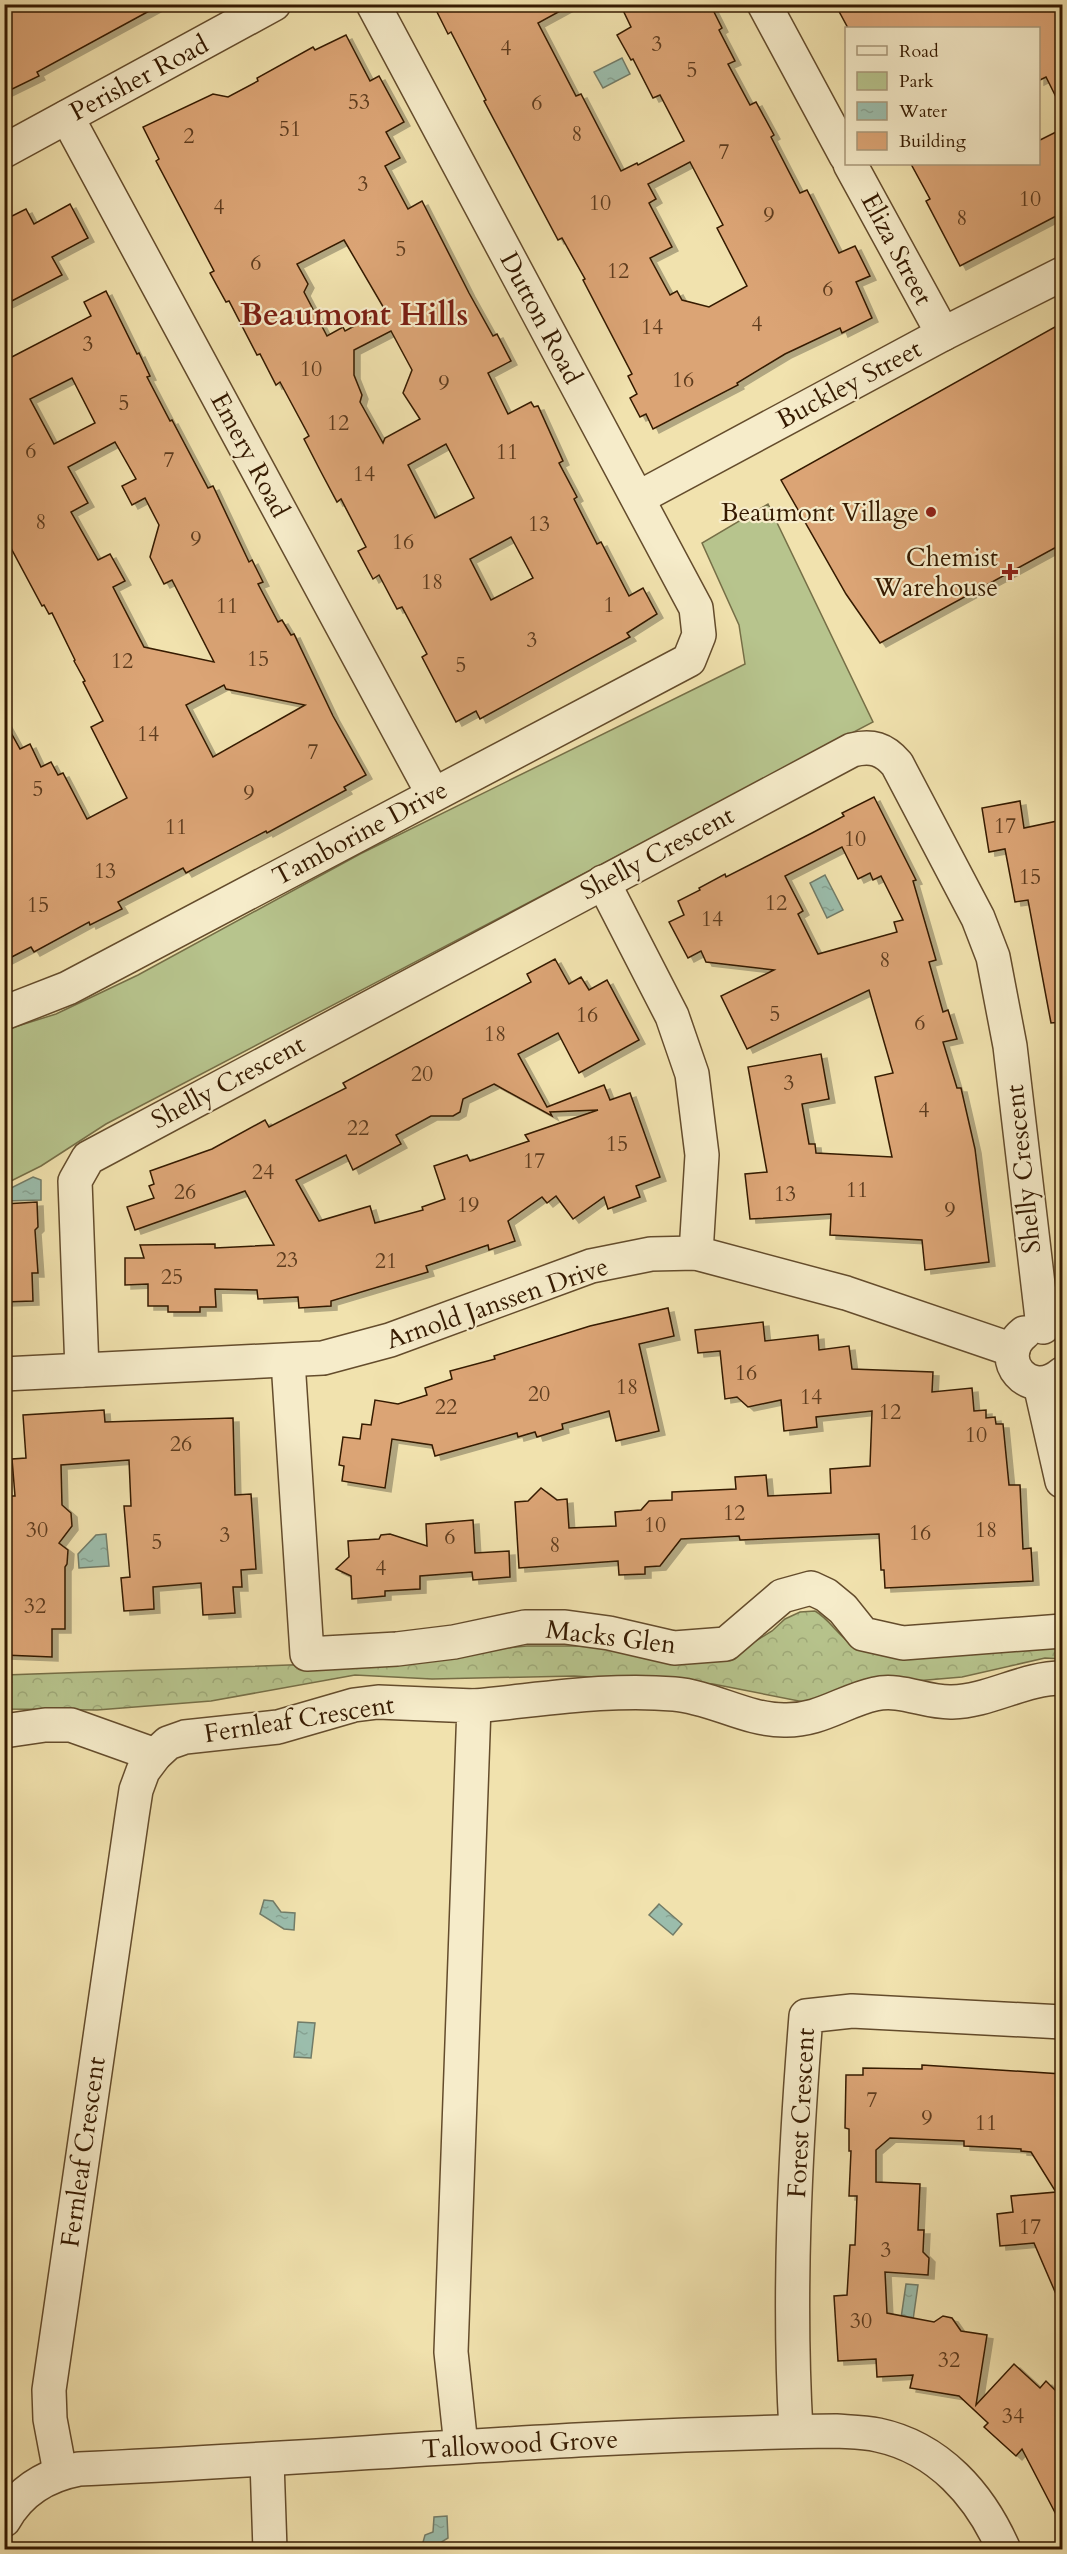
<svg xmlns="http://www.w3.org/2000/svg" width="1067" height="2554" viewBox="0 0 1067 2554" font-family="Cardo,serif">
<style>
.green{fill:#b7c48d;stroke:#766f47;stroke-width:1.5}
.forest{fill:url(#forest-crowns);stroke:#766f47;stroke-width:1.5}
.water{fill:url(#water-ripples);stroke:#727c68;stroke-width:1.5}
.building{fill:#dba474;stroke:#351a01;stroke-width:1.5;fill-rule:evenodd;filter:url(#shadow)}
.lines{fill:none;stroke-linecap:round;stroke-linejoin:round}
.minor-casing{stroke:#644c2c;stroke-width:36}
.minor{stroke:#f6ecca;stroke-width:33}
.poi-dot{fill:#8f2418;stroke:#f6ecca;stroke-width:2}
.labels{text-anchor:middle;dominant-baseline:central;stroke-width:4.5;stroke-linejoin:round;paint-order:stroke}
.number-label{font-size:22px;fill:#5e3c1e}
.street-label{font-size:26px;fill:#351a01;stroke:#f6ecca}
.poi-label{font-size:26px;fill:#351a01;stroke:#f6ecca;text-anchor:end}
.district-label{font-size:32px;font-weight:bold;fill:#7a1f14;stroke:#f6ecca}
</style>
<defs>
<pattern id="forest-crowns" width="20" height="18" patternUnits="userSpaceOnUse" patternTransform="scale(1.5)"><rect width="20" height="18" fill="#b7c48d"/><path d="M2 6a3 3 0 1 1 6 0M12 15a3 3 0 1 1 6 0" fill="none" stroke="#9ea878"/></pattern>
<pattern id="water-ripples" width="26" height="14" patternUnits="userSpaceOnUse" patternTransform="scale(1.5)"><rect width="26" height="14" fill="#9bbdac"/><path d="M2 4q2-2 4 0t4 0M15 11q2-2 4 0t4 0" fill="none" stroke="#86a292"/></pattern>
<filter id="shadow"><feDropShadow dx="6" dy="4" stdDeviation="0" flood-color="#0004"/></filter>
</defs>
<rect width="100%" height="100%" fill="#f1e2ae"/>
<filter id="stains"><feTurbulence type="fractalNoise" baseFrequency=".00333" numOctaves="4"/><feColorMatrix values="0 0 0 0 .2 0 0 0 0 .09 0 0 0 0 .02 0 0 0 .5 -.17"/></filter>
<radialGradient id="worn" r=".72"><stop offset=".6" stop-color="#630" stop-opacity="0"/><stop offset="1" stop-color="#630" stop-opacity=".3"/></radialGradient>
<!-- green -->
<polygon class="green" points="768,504 873,722 106,1124 41,1166 5,1184 5,1030 56,1014 138,975 360,854 745,664 739,625 702,543"/>
<!-- forest -->
<path class="forest" d="M815,1611c16,9 24,27 41,36 38,20 160,-3 206,-9v21l-17,-1 -83,19 -70,6 -83,20 -96,-19 -139,-8 -142,3 -77,-4 -144,26 -114,9 -92,-1v-34l340,-12 182,-17h83l124,8 38,-23 13,-12 15,-7z"/>
<!-- water -->
<g class="water">
<polygon points="622,58 630,74 603,88 594,72"/>
<polygon points="825,875 843,910 827,918 810,883"/>
<polygon points="33,1177 41,1180 41,1200 5,1201 5,1191"/>
<polygon points="106,1534 109,1566 79,1568 78,1554 96,1535"/>
<polygon points="264,1900 273,1901 281,1912 295,1913 294,1930 284,1929 260,1914"/>
<polygon points="659,1904 682,1924 673,1935 649,1915"/>
<polygon points="298,2022 315,2023 311,2058 294,2057"/>
<polygon points="906,2284 918,2285 911,2334 899,2332"/>
<polygon points="447,2516 448,2538 430,2549 422,2546 425,2535 433,2532 434,2517"/>
</g>
<!-- building -->
<g class="building">
<polygon points="4,4 162,4 37,72 39,76 4,93"/>
<path d="M433,4h140l-35,19 38,73 5,-2 40,77 16,-8 1,2 46,-24 -24,-46 -7,3 -20,-39 -2,1 -14,-25 14,-8 -11,-23h90l12,24 -3,2 16,31 -7,3 22,41 6,-3 18,33 -3,2 29,56 7,-3 32,63 16,-7 15,30 -14,6 16,36 -30,15 -2,-5 -55,26 -48,29 1,2 -85,44 -7,-15 -6,3 -10,-19 7,-4 -9,-18 4,-2 -49,-94 2,-1 -23,-41 -4,2 -74,-139 2,-1 -35,-68 -3,2zM690,162l33,63 -6,3 30,58 -38,21 -27,-7 -5,-9 -7,4 -20,-37 22,-11 -23,-44 7,-4 -8,-15z"/>
<polygon points="835,4 1062,4 1062,109 1046,77 1038,81 1038,28 848,28"/>
<path d="M346,35l24,46 9,-5 25,46 -18,10 14,26 -15,8 23,43 14,-8 47,92 24,43 4,-2 14,27 -23,12 20,41 23,-12 3,5 4,-1 25,55 -4,2 18,34 -3,2 23,45 4,-2 28,54 14,-8 14,26 -30,19 3,4 -150,82 -4,-8 -20,11 -34,-65 5,-3 -25,-47 -5,2 -18,-34 -6,4 -15,-28 8,-4 -25,-48 -4,3 -16,-30 -17,-33 5,-3 -29,-54 -4,3 -16,-31 -3,1 -28,-54 -3,1 -16,-29 4,-2 -58,-110 3,-2 -16,-32 70,-33 15,3 30,-16 -1,-3 56,-31 2,3zM344,240l41,70 -40,21 -2,-4 -16,9 -23,-44 4,-8 -11,-20zM391,331l21,39 -9,23 17,26 -35,19 -2,5 -23,-41 2,-7 -8,-20v-25zM446,444l28,54 -39,20 -27,-53zM511,537l22,41 -42,22 -21,-41z"/>
<polygon points="1062,129 1062,213 960,266 926,201 930,199 911,164 1038,164 1038,141"/>
<polygon points="70,204 88,238 52,257 62,275 4,305 4,220 26,209 34,224"/>
<path d="M106,291l31,63 2,-1 11,23 -3,1 23,44 2,-1 36,68 5,-2 36,76 3,-2 11,22 -5,2 20,38 4,-2 9,15 3,-1 39,82 33,59 -22,12 2,3 -79,43 -1,-2 -80,42 -3,-5 -65,34 4,7 -32,16 -1,-3 -55,30 -3,-5 -27,14v-241l16,29 10,-5 11,23 10,-5 7,13 5,-2 24,46 40,-21 -36,-71 12,-6 -20,-39 2,-1 -11,-20 1,-1 -23,-47 -3,1 -5,-9 -2,1 -38,-71v-174l87,-45 -7,-14zM72,378l23,45 -41,21 -24,-45zM115,442l21,37 -14,7 10,19 13,-7 14,27 -9,32 14,27 8,-4 42,82 -70,-15 -31,-60 12,-6 -15,-27 -12,6 -27,-48 17,-9 -20,-36zM224,685l2,4 79,16 -92,52 -27,-52z"/>
<polygon points="1062,323 1062,544 880,643 846,594 781,480"/>
<path d="M874,797l42,83 -3,1 23,79 -7,2 14,50 5,-2 9,29 -14,3 14,46h4l14,61 14,113 -64,8 -3,-30 -92,-5 1,-21 -81,5 -5,-45 22,-2 -19,-105 73,-13 8,45 -27,5 7,40h6l1,9 76,4 -17,-80 18,-4 -24,-83 -122,59 -26,-53 53,-26 -68,-8 -5,-11 -13,7 -19,-36 15,-7 -6,-14 22,-11 -1,-2 26,-14 1,3 86,-44 32,-17 -2,-3zM842,847l16,32 12,-6 3,7 8,-4 22,44 -9,2 3,10 -79,22 -20,-40 5,-3 -18,-35z"/>
<polygon points="1020,801 1024,828 1062,820 1062,1022 1051,1023 1028,900 1015,902 1005,849 989,852 982,808"/>
<path d="M555,959l14,25 12,-7 8,13 18,-10 32,60 -60,33 -21,-40 -40,21 29,53 57,-22 6,15 20,-7 30,84 -24,9 4,11 -32,12 -4,-12 -31,22 -17,-23 -9,7 -5,-6 -34,24 7,20 -26,9 -1,-5 -62,21 2,6 -97,29v5l-32,2 -1,-11 -40,2 -1,-9 -42,-1 1,18h-16v5h-32v-6h-20v-22l-23,1v-27h19l-4,-13 75,-1v4l59,-3 -29,-54 -110,39 -8,-23 27,-9 -5,-12 5,-2 -4,-13 62,-22 53,-29 4,7 77,-39 -3,-5 188,-101 -4,-8zM494,1084l58,32 -2,-4 48,-2 -73,25 4,6 -59,20 -3,-6 -33,11 11,33 -23,8 1,3 -48,13 -5,-17 -51,15 -23,-41 50,-25 7,15 48,-26 -5,-9 35,-19h22l7,-4 3,-13z"/>
<polygon points="37,1202 38,1227 35,1230 38,1273 32,1273 33,1301 4,1302 4,1204"/>
<polygon points="668,1308 674,1336 639,1344 659,1431 616,1441 609,1411 562,1424 563,1429 537,1437 535,1432 518,1437 517,1433 435,1456 432,1445 392,1439 385,1488 342,1481 344,1466 339,1465 343,1437 360,1439 362,1424 371,1425 375,1400 398,1404 427,1395 425,1388 452,1379 450,1371 495,1359 494,1356 590,1326"/>
<polygon points="763,1322 765,1341 818,1335 819,1350 849,1346 852,1369 933,1372 932,1392 972,1388 974,1411 986,1410 986,1418 995,1417 996,1424 1003,1424 1009,1485 1020,1485 1023,1549 1031,1548 1033,1581 885,1588 884,1570 881,1570 879,1534 740,1540 739,1536 681,1539 660,1566 645,1567 645,1574 619,1575 618,1561 519,1568 515,1502 528,1501 541,1488 557,1500 567,1499 569,1528 616,1526 615,1512 641,1510 649,1501 672,1500 672,1492 736,1489 735,1477 766,1475 768,1496 831,1493 830,1469 870,1466 872,1411 816,1417 817,1427 784,1431 781,1400 748,1407 737,1397 725,1399 720,1351 698,1353 695,1330"/>
<polygon points="104,1410 105,1422 233,1418 235,1495 251,1494 256,1569 241,1570 242,1587 233,1587 235,1613 203,1615 201,1583 153,1587 154,1609 124,1611 121,1578 130,1577 124,1506 131,1506 129,1460 61,1465 62,1505 71,1513 72,1526 59,1543 68,1550 67,1564 65,1567 65,1629 52,1629 52,1657 4,1655 4,1536 7,1536 5,1496 15,1496 12,1459 26,1458 23,1415"/>
<polygon points="473,1520 475,1553 509,1551 510,1577 473,1580 472,1572 420,1576 420,1589 385,1591 385,1596 352,1599 351,1576 336,1569 349,1557 348,1541 379,1539 381,1535 390,1534 427,1546 426,1524"/>
<polygon points="922,2065 1062,2074 1062,2308 1034,2243 1000,2246 997,2214 1013,2212 1011,2196 1056,2192 1031,2152 1021,2151 1021,2149 964,2146 964,2141 890,2138 876,2150 876,2182 920,2184 918,2230 924,2230 923,2252 929,2258 928,2275 885,2272 887,2313 934,2322 943,2316 952,2318 961,2331 987,2335 976,2405 1014,2364 1040,2388 1046,2381 1062,2397 1062,2526 1022,2449 1016,2456 984,2427 988,2423 959,2396 910,2388 913,2375 877,2377 876,2359 838,2361 834,2296 847,2295 850,2245 855,2245 857,2196 849,2196 851,2151 849,2151 849,2129 845,2128 846,2075 863,2075 863,2068 922,2069"/>
</g>
<g class="lines">
<!-- minor casing -->
<g class="minor-casing">
<g id="minor">
<polyline points="764,4 846,156"/>
<polyline points="67,117 433,794"/>
<polyline points="4,151 274,4"/>
<polyline points="850,164 943,334"/>
<polyline points="638,498 943,334 1062,274"/>
<polyline points="603,882 672,1016 692,1074 702,1155 696,1253"/>
<polyline points="4,1013 68,988 689,660 699,635 696,608 373,4"/>
<path d="M1024,1333c-31,25 5,69 38,41"/>
<polyline points="288,1361 307,1654 397,1649 454,1642 525,1627 565,1627 609,1633 674,1648 726,1644 782,1596 811,1588 826,1595 843,1609 863,1634 903,1643 1062,1631"/>
<path d="M82,1370l-7,-189 13,-23 764,-408c20,-5 32,-1 45,14l81,154 15,39 17,89 33,281"/>
<polyline points="4,1374 323,1358 390,1340 591,1266 651,1254 696,1253 846,1293 1013,1350"/>
<polyline points="1040,1384 1062,1481"/>
<path d="M474,1706c67,-6 133,-18 200,-12 38,3 72,26 110,26 36,1 59,-19 91,-26 26,-6 51,9 77,8 38,-1 72,-24 110,-24"/>
<polyline points="4,1731 45,1725 71,1725 155,1755"/>
<path d="M796,2431c-8,-138 -1,-277 10,-415l46,-5 210,11"/>
<polyline points="267,2461 270,2550"/>
<polyline points="60,2472 50,2419 49,2390 132,1816 136,1790 143,1771 155,1755 168,1743 185,1737 278,1727 354,1705 378,1702 474,1706 451,2352 461,2446"/>
<path d="M4,2520c16,-29 43,-45 75,-51 252,-11 504,-35 757,-38 14,1 28,1 42,4 61,13 102,60 126,115"/>
</g>
</g>
<!-- minor -->
<use href="#minor" class="minor"/>
</g>
<!-- markers -->
<g class="poi-dot">
<circle cx="931" cy="512" r="6"/>
<path d="M1007 563h6v6h6v6h-6v6h-6v-6h-6v-6h6z"/>
</g>
<g class="labels">
<!-- number labels -->
<g class="number-label">
<text x="657" y="44">3</text>
<text x="506" y="48">4</text>
<text x="692" y="70">5</text>
<text x="359" y="102">53</text>
<text x="537" y="103">6</text>
<text x="290" y="129">51</text>
<text x="577" y="134">8</text>
<text x="189" y="136">2</text>
<text x="724" y="152">7</text>
<text x="363" y="184">3</text>
<text x="1030" y="199">10</text>
<text x="600" y="203">10</text>
<text x="219" y="207">4</text>
<text x="769" y="215">9</text>
<text x="962" y="218">8</text>
<text x="401" y="249">5</text>
<text x="256" y="263">6</text>
<text x="618" y="271">12</text>
<text x="828" y="289">6</text>
<text x="757" y="324">4</text>
<text x="652" y="327">14</text>
<text x="88" y="344">3</text>
<text x="311" y="369">10</text>
<text x="683" y="380">16</text>
<text x="444" y="383">9</text>
<text x="124" y="403">5</text>
<text x="338" y="423">12</text>
<text x="31" y="451">6</text>
<text x="507" y="452">11</text>
<text x="169" y="460">7</text>
<text x="364" y="474">14</text>
<text x="41" y="522">8</text>
<text x="539" y="524">13</text>
<text x="196" y="539">9</text>
<text x="403" y="542">16</text>
<text x="432" y="582">18</text>
<text x="609" y="605">1</text>
<text x="227" y="606">11</text>
<text x="532" y="640">3</text>
<text x="258" y="659">15</text>
<text x="122" y="661">12</text>
<text x="461" y="665">5</text>
<text x="148" y="734">14</text>
<text x="313" y="752">7</text>
<text x="38" y="789">5</text>
<text x="249" y="793">9</text>
<text x="1005" y="826">17</text>
<text x="176" y="827">11</text>
<text x="855" y="839">10</text>
<text x="105" y="871">13</text>
<text x="1030" y="877">15</text>
<text x="776" y="903">12</text>
<text x="38" y="905">15</text>
<text x="712" y="919">14</text>
<text x="885" y="960">8</text>
<text x="775" y="1014">5</text>
<text x="587" y="1015">16</text>
<text x="920" y="1023">6</text>
<text x="495" y="1034">18</text>
<text x="422" y="1074">20</text>
<text x="789" y="1083">3</text>
<text x="924" y="1110">4</text>
<text x="358" y="1128">22</text>
<text x="617" y="1144">15</text>
<text x="534" y="1161">17</text>
<text x="263" y="1172">24</text>
<text x="857" y="1190">11</text>
<text x="185" y="1192">26</text>
<text x="785" y="1194">13</text>
<text x="468" y="1205">19</text>
<text x="950" y="1210">9</text>
<text x="287" y="1260">23</text>
<text x="386" y="1261">21</text>
<text x="172" y="1277">25</text>
<text x="746" y="1373">16</text>
<text x="627" y="1387">18</text>
<text x="539" y="1394">20</text>
<text x="811" y="1397">14</text>
<text x="446" y="1407">22</text>
<text x="890" y="1412">12</text>
<text x="976" y="1435">10</text>
<text x="181" y="1444">26</text>
<text x="734" y="1513">12</text>
<text x="655" y="1525">10</text>
<text x="37" y="1530">30</text>
<text x="986" y="1530">18</text>
<text x="920" y="1533">16</text>
<text x="225" y="1535">3</text>
<text x="450" y="1537">6</text>
<text x="157" y="1542">5</text>
<text x="555" y="1545">8</text>
<text x="381" y="1568">4</text>
<text x="35" y="1606">32</text>
<text x="872" y="2100">7</text>
<text x="927" y="2118">9</text>
<text x="986" y="2123">11</text>
<text x="1030" y="2227">17</text>
<text x="886" y="2250">3</text>
<text x="861" y="2321">30</text>
<text x="949" y="2360">32</text>
<text x="1013" y="2416">34</text>
</g>
<!-- street labels -->
<g class="street-label">
<text transform="translate(139 78) rotate(-28)">Perisher Road</text>
<text transform="translate(897 249) rotate(62)">Eliza Street</text>
<text transform="translate(541 318) rotate(62)">Dutton Road</text>
<text transform="translate(849 384) rotate(-28)">Buckley Street</text>
<text transform="translate(250 455) rotate(62)">Emery Road</text>
<text transform="translate(360 833) rotate(-28)">Tamborine Drive</text>
<text transform="translate(657 853) rotate(-28)">Shelly Crescent</text>
<text transform="translate(228 1082) rotate(-28)">Shelly Crescent</text>
<text transform="translate(1023 1169) rotate(-96)">Shelly Crescent</text>
<text transform="translate(497 1303) rotate(-19)">Arnold Janssen Drive</text>
<text transform="translate(611 1637) rotate(7)">Macks Glen</text>
<text transform="translate(299 1719) rotate(-9)">Fernleaf Crescent</text>
<text transform="translate(801 2113) rotate(-87)">Forest Crescent</text>
<text transform="translate(83 2152) rotate(-82)">Fernleaf Crescent</text>
<text transform="translate(520 2444) rotate(-3)">Tallowood Grove</text>
</g>
<!-- poi labels -->
<g class="poi-label">
<text x="919" y="512">Beaumont Village</text>
<text x="998" y="557">Chemist<tspan x="998" dy="30">Warehouse</tspan></text>
</g>
<!-- district labels -->
<g class="district-label">
<text x="354" y="315">Beaumont Hills</text>
</g>
</g>
<!-- margin -->
<rect width="1067" height="2554" fill="none" stroke="#f1e2ae" stroke-width="24"/>
<rect x="6" y="6" width="1055" height="2542" fill="none" stroke="#351a01" stroke-width="3"/>
<rect x="12" y="12" width="1043" height="2530" fill="none" stroke="#351a01" stroke-width="1.5"/>
<!-- legend -->
<rect x="845" y="27" width="195" height="138" fill="#f6ecca" stroke="#a9987a" stroke-width="1.5"/>
<rect x="857" y="46" width="30" height="9" fill="#f6ecca" stroke="#a9987a" stroke-width="1.5"/>
<text x="899" y="57" font-size="18" fill="#351a01">Road</text>
<rect x="857" y="72" width="30" height="18" fill="#b7c48d" stroke="#a9987a" stroke-width="1.5"/>
<text x="899" y="87" font-size="18" fill="#351a01">Park</text>
<rect x="857" y="102" width="30" height="18" fill="url(#water-ripples)" stroke="#a9987a" stroke-width="1.5"/>
<text x="899" y="117" font-size="18" fill="#351a01">Water</text>
<rect x="857" y="132" width="30" height="18" fill="#dba474" stroke="#a9987a" stroke-width="1.5"/>
<text x="899" y="147" font-size="18" fill="#351a01">Building</text>
<rect width="100%" height="100%" filter="url(#stains)"/>
<rect width="100%" height="100%" fill="url(#worn)"/>
</svg>
